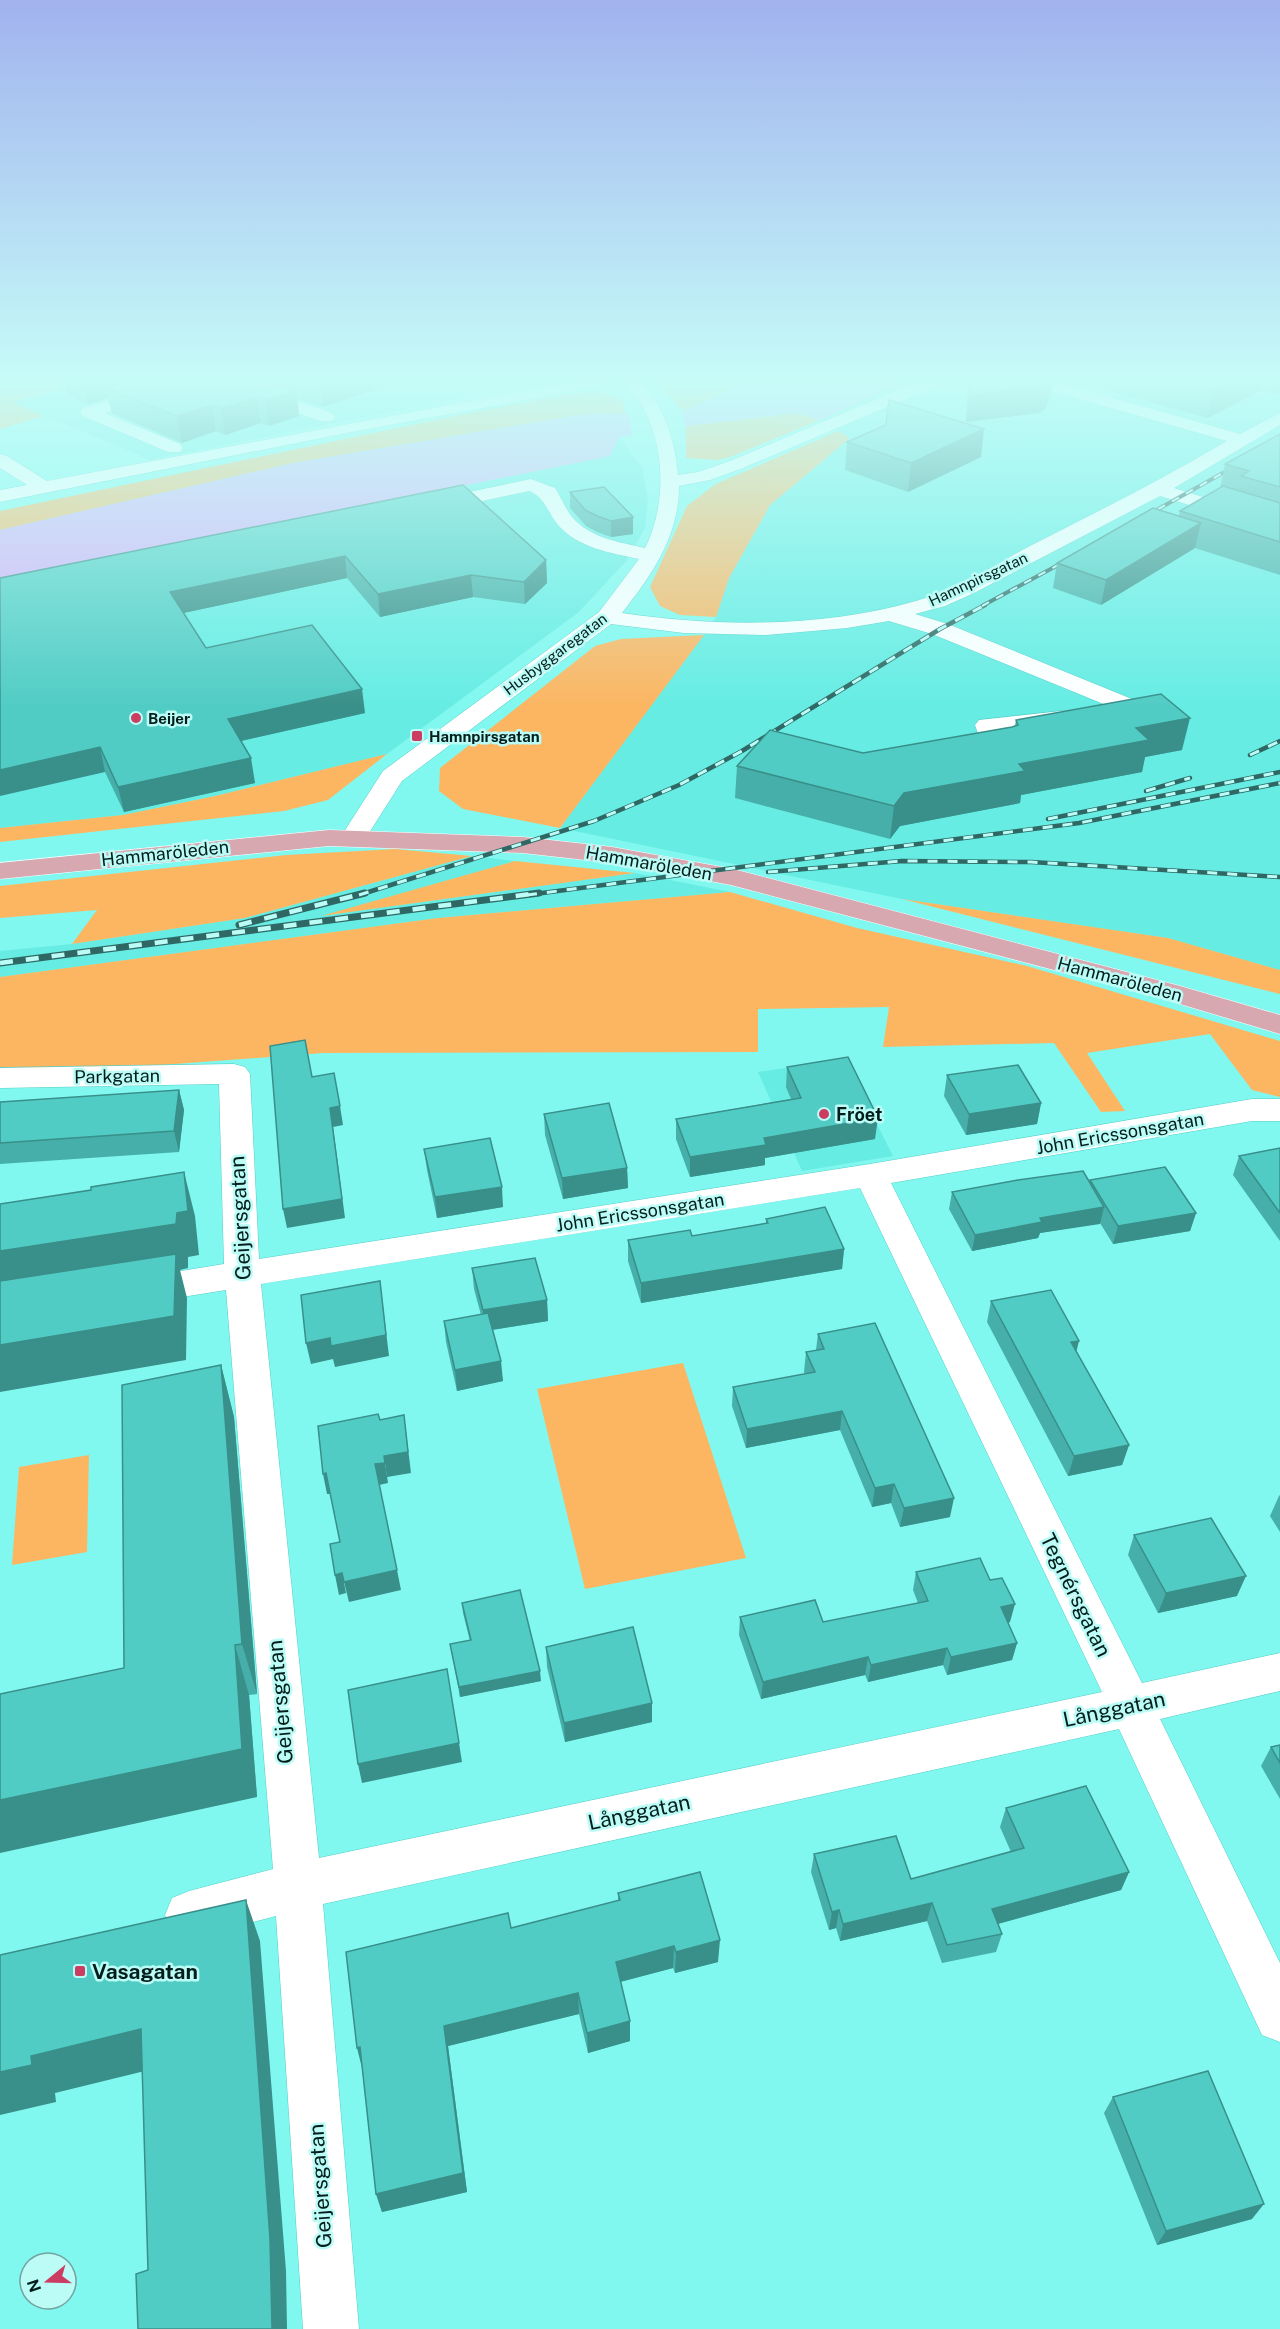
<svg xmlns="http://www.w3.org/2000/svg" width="1280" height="2329" viewBox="0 0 1280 2329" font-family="'Public Sans',sans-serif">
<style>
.built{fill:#66ece3}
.green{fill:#fcb662}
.water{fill:#d8b0f8}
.pier{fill:#81f8ef}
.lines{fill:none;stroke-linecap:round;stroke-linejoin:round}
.minor-casing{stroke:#54cec7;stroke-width:1}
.major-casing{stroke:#fff;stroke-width:1}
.minor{fill:#fff;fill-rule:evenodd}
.major{fill:#d7a8b0;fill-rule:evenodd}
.rail-far2-casing{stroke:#2e6763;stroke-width:4}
.rail-far1-casing{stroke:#2e6763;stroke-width:4.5}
.rail-casing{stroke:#2e6763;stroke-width:7}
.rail-far2{stroke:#bbfcf7;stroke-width:2;stroke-dasharray:8;stroke-linecap:butt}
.rail-far1{stroke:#bbfcf7;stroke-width:3;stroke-dasharray:10;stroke-linecap:butt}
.rail{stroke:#bbfcf7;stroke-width:4.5;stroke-dasharray:13;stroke-linecap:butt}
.wall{fill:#46afa9}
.shaded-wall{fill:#398f89}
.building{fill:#51ccc4;stroke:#398f89;stroke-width:1.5}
.poi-dot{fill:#cc3d62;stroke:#bbfcf7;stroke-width:2}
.labels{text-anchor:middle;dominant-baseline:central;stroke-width:5;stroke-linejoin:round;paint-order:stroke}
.far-street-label{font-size:15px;fill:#041e1c;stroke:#bbfcf7}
.far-poi-label{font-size:15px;font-weight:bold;fill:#041e1c;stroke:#bbfcf7;text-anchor:start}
.street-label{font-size:18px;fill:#041e1c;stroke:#bbfcf7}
.poi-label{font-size:18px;font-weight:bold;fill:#041e1c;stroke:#bbfcf7;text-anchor:start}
.near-street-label{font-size:21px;fill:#041e1c;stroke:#bbfcf7}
.near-poi-label{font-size:21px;font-weight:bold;fill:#041e1c;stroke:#bbfcf7;text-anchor:start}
</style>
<rect width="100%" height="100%" fill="#81f8ef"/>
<!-- built -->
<g class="built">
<polygon points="92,380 549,380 150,460 13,402"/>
<polygon points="907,380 1280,380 1280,970 1168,938 902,899 560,828 716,617 729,578 770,505 850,438 820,420"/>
<polygon points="619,437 642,467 648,500 645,528 627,560 579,612 387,754 215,796 123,815 0,828 0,581 610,456"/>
<polygon points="472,856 515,861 327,915 635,873 730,892 438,918 0,977 0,951 72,944 245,918"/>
<polygon points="844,1059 893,1156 802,1171 758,1072"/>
</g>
<!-- green -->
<g class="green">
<polygon points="0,380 92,380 14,402 43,416 0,429"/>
<polygon points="655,380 742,380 734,388 683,411"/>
<polygon points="597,391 622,399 625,413 584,414 293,463 0,530 0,511 469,413 569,394"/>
<polygon points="797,413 820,420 730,457 718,460 686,458 686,426"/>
<polygon points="838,431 850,438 770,505 729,578 716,617 680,615 660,606 650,587 687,506 716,484"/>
<polygon points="704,635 560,828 463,809 439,791 440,768 595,646 621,639"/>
<polygon points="387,754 328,800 284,811 0,842 0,828 123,815 215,796"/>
<polygon points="395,849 472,856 245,918 72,944 97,910 0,918 0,886 286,855"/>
<polygon points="515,861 635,873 321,916"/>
<polygon points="730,892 857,928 1027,966 1280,1041 1280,1097 1252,1090 1210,1034 1087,1053 1125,1111 1101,1112 1054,1043 883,1047 889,1007 758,1009 758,1052 323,1053 0,1077 0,977 438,918"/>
<polygon points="902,899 1168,938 1280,970 1280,994"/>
<polygon points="683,1363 746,1558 585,1589 537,1389"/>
<polygon points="89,1455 87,1552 12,1565 19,1467"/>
</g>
<!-- water -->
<polygon class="water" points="742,380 907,380 820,420 797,413 686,426 619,437 610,456 0,580 0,530 293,463 584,414 683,411 734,388"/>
<!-- pier -->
<polygon class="pier" points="682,408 686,429 633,438 628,410"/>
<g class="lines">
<!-- minor casing -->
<g class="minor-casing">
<g id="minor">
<polygon points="174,380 198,380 196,384 105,413 180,444 183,448 180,452 168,452 83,416 80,412 83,408"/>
<polygon points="216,380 239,380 332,413 335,417 332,421 320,421 218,384"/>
<polygon points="582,380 616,380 608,385 357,431 0,502 0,490 27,485 0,468 0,454 7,456 47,481"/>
<path d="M622,380h17c25,26 36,59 39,95l20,-3 32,-11 192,-81h21l-2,4 -198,84 -33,12 -31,6c0,50 -27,89 -57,127 96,14 200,15 294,-12 41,-11 77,-35 114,-55 67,-34 133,-67 197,-105l-200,-57 -2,-4h25l190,54 40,-21v12l-106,63 106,33v12l-120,-37 -186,97 -29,13 -30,8 33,10 201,82 4,5 -4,5 -8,2 -8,-2 -201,-82 -43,-13 -42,7 -81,7 -82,-2 -73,-9 -209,157 -40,63 -9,2 -9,-2 -4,-6 43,-67 216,-159 40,-53c-28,-6 -61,-11 -81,-34 -10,-12 -13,-28 -29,-34l-98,21 -7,-2 -3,-4 3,-4 7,-2 100,-21 24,9c6,9 10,20 17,29 18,21 47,25 73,31 22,-43 21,-106 -6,-147 -5,-8 -13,-14 -17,-21z"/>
<polygon points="1061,711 1069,713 1073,718 1069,723 1001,731 1009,752 1006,757 974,764 965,762 962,757 965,752 983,748 975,725 979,720"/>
<path d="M234,1064l11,3 5,7 9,185 611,-95 382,-65h28v22h-28l-361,62 251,500 138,-30v38l-120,28 120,244v79l-18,-7 -143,-306 -796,175 36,425h-56l-27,-413 -87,23 -17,-7 -7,-17 7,-17 17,-7 84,-22 -47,-579 -88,14 -13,-4 -5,-9 5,-9 13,-4 86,-14 -5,-180 -219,4v-20zM860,1188l242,504 -783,166 -58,-574z"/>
</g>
</g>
<!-- major casing -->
<g class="major-casing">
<polygon id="major" points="329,830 523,837 612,847 733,869 1180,986 1280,1015 1280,1034 1160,998 731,885 612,863 523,853 329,846 0,879 0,863"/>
</g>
<!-- minor -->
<use href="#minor" class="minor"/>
<!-- major -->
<use href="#major" class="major"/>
<!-- rail-far2 casing -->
<g class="rail-far2-casing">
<g id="rail-far2">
<polyline points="1144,517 1239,464"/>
<polyline points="982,606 1071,558"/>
</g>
</g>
<!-- rail-far1 casing -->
<g class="rail-far1-casing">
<g id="rail-far1">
<polyline points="1250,755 1280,741"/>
<polyline points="1146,791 1190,778"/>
<polyline points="1048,819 1280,772"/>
<polyline points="768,872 902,861 1031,862 1280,877"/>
<polyline points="359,895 594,821 679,785 742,751 940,629 985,605"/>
<polyline points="527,895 1079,823 1280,783"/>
</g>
</g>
<!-- rail casing -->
<g class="rail-casing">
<g id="rail">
<polyline points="239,925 365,893"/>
<polyline points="0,963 539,893"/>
</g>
</g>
<!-- rail-far2 -->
<use href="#rail-far2" class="rail-far2"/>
<!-- rail-far1 -->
<use href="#rail-far1" class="rail-far1"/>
<!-- rail -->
<use href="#rail" class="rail"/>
</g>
<!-- wall -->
<g class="wall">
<polygon points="64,380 405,380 323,407 297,398 299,416 269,426 261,423 225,435 216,431 182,443 112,413 108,398 88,404 67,395"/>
<polygon points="507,380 541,380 524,386"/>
<polygon points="969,380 1053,380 1051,393 1045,409 1039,413 966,422 967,398"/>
<polygon points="1071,380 1280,380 1276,395 1260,391 1207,418"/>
<polygon points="1280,434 1280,575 1195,548 1101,605 1053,588 1057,563 1179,516 1180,511 1220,488 1225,464"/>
<polygon points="847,442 981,457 908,492 845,470"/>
<polygon points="463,485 546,560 547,583 525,604 473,597 380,617 347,578 183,613 206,648 365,713 241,741 255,783 124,812 105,772 0,578"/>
<polygon points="570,492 633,534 611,537 597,532 586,526 570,508"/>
<polygon points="1016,720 1182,750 1145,757 1142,772 1021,795 1020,803 900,826 890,839 735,798 737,766 863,753 1012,727 1015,726"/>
<polygon points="787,1067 875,1139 765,1158 765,1165 690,1177 676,1139 676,1119 791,1099 786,1087"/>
<polygon points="947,1075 1041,1103 1037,1124 966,1135 944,1096"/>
<polygon points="179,1090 184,1110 179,1152 0,1164 0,1102"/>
<polygon points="544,1114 627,1168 628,1188 563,1199 545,1135"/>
<polygon points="1280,1148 1280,1241 1233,1175 1239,1156"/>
<polygon points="424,1149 503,1207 437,1218 427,1170"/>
<polygon points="1090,1180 1196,1213 1190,1231 1113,1244 1100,1223 1040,1233 1038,1238 972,1251 949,1209 952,1192 1089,1182"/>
<polygon points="766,1219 844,1249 842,1269 641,1303 628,1261 628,1240 692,1236 766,1223"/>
<polygon points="472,1268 547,1300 548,1321 492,1330 503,1381 457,1391 446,1342 444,1321 481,1315 474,1289"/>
<polygon points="991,1301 1076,1351 1129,1445 1122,1465 1068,1476 987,1322"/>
<polygon points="818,1334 950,1517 900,1527 891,1503 872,1507 840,1430 746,1448 732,1406 733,1387 805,1374 804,1372 806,1352 816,1350"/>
<polygon points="221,1365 234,1417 257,1694 249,1695 257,1797 124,1668"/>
<polygon points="1280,1495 1280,1532 1270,1516 1279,1496"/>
<polygon points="1134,1535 1237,1596 1158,1613 1128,1555"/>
<polygon points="916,1572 1010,1622 1008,1623 1017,1643 1012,1660 947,1675 943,1665 868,1682 865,1675 761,1699 739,1635 740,1617 823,1622 918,1603 913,1590"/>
<polygon points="462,1603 541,1681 460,1697 450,1644 470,1641 463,1613"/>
<polygon points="546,1647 652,1722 565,1742 547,1667"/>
<polygon points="1280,1745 1280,1799 1261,1766 1271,1747"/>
<polygon points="1006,1808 1129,1872 1121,1890 998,1924 1002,1934 996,1952 942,1963 927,1921 840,1941 836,1928 829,1930 811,1872 814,1854 911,1879 1011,1852 1000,1827"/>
<polygon points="618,1893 718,1962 675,1973 673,1968 620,1982 630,2041 588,2053 579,2014 448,2046 467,2192 382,2212 376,2194 362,2068 511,1928 618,1901"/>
<polygon points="1113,2097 1252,2219 1157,2245 1104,2113"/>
</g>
<!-- shaded-wall -->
<g class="shaded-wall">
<polygon points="83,380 168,380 106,388 108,398 88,404"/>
<polygon points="328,380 405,380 323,407 320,382"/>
<polygon points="524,380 541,380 524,386"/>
<polygon points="1050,380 1053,380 1051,393 1045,409 1039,413 966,422 970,395"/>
<polygon points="1234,380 1263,380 1260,391 1207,418 1213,390"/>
<polygon points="1280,380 1280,393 1276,395"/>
<polygon points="296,390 299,416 269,426 265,400"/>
<polygon points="257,397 261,423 225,435 221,409"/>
<polygon points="212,405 216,431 182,443 177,416"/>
<polygon points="984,429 981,457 908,492 911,463"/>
<polygon points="633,517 633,534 611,537 611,521"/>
<polygon points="1201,523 1195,548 1101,605 1106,580"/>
<polygon points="345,556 347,578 174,615 170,592"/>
<polygon points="546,560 547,583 525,604 524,582"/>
<polygon points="471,575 473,597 380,617 378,594"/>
<polygon points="362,689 365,713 232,743 228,719"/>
<polygon points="1190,718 1182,750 1145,757 1142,772 1021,795 1020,803 900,826 890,839 894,806 904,793 1019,764 1136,728"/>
<polygon points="100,747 105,772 0,796 0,770"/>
<polygon points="251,758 255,783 124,812 118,787"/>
<polygon points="179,1090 184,1110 179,1152 174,1131"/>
<polygon points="1041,1103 1037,1124 966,1135 969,1114"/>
<polygon points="340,1106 343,1125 333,1127 345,1218 287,1228 283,1209 330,1108"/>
<polygon points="878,1118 875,1139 765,1158 765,1165 690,1177 690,1157 764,1138"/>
<polygon points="627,1168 628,1188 563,1199 562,1178"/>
<polygon points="184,1172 195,1216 199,1255 188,1257 188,1268 180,1270 187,1298 186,1360 0,1392 0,1251 177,1213"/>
<polygon points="502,1187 503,1207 437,1218 435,1197"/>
<polygon points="1104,1207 1100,1224 1040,1233 1038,1238 972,1251 975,1235 1040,1218"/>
<polygon points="1196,1213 1190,1231 1113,1244 1118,1226"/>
<polygon points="844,1249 842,1269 641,1303 641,1283"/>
<polygon points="380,1281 389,1356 335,1367 333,1359 311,1364 306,1343"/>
<polygon points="547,1300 548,1321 485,1331 483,1310"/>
<polygon points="1079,1341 1074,1361 1071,1342"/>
<polygon points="501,1361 503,1381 457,1391 455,1370"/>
<polygon points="221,1365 234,1417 257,1694 242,1644"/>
<polygon points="842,1411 840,1430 746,1448 747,1429"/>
<polygon points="404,1415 411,1473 387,1477 384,1456"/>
<polygon points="1129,1445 1122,1465 1068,1476 1074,1456"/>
<polygon points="385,1463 388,1483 379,1485 375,1464"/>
<polygon points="326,1473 330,1494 327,1494 323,1474"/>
<polygon points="894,1484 891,1503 872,1507 875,1488"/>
<polygon points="954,1498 950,1517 900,1527 904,1508"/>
<polygon points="397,1570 401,1590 349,1602 344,1582"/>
<polygon points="342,1573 346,1593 339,1595 335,1575"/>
<polygon points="1246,1576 1237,1596 1158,1613 1166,1593"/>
<polygon points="1015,1604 1010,1622 997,1625 1001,1607"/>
<polygon points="1017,1643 1012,1660 947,1675 951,1657"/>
<polygon points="235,1645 249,1695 257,1797 0,1853 0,1800"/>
<polygon points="947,1648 943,1665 868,1682 871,1665"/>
<polygon points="868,1657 865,1675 761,1699 763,1682"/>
<polygon points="540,1671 541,1681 460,1697 459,1687"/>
<polygon points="652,1703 652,1722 565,1742 564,1723"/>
<polygon points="459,1743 462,1762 362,1783 358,1764"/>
<polygon points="1129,1872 1121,1890 986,1927 992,1909"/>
<polygon points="246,1900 260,1941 286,2271 287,2329 272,2329"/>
<polygon points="932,1903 927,1921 840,1941 843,1924"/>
<polygon points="839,1910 836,1928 829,1930 832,1912"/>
<polygon points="720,1940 718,1962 675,1973 676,1952"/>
<polygon points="674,1946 673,1968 616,1983 616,1962"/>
<polygon points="578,1993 579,2014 448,2046 467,2192 382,2212 376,2194 444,2026"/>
<polygon points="630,2021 630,2041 588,2053 587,2033"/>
<polygon points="141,2029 161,2067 55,2093 56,2102 0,2115 0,2072 31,2056"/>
<polygon points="360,2047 362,2068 357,2048"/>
<polygon points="1264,2204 1252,2219 1157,2245 1166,2231"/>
</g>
<!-- building -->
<g class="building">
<polygon points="132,380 266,380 296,390 265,400 257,397 221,409 212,405 177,416 106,388"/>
<polygon points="312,380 328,380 320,382"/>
<polygon points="970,380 1050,380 1049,381 1043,385 970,395"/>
<polygon points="1173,380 1234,380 1213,390"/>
<polygon points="889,400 984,429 911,463 847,442 886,425"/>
<polygon points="1280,434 1280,487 1241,476 1249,471 1225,464"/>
<polygon points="463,485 546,560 524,582 471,575 378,594 345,556 170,592 206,648 312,625 362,689 228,719 251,758 118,787 100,747 0,770 0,578"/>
<polygon points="1223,486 1280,503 1280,542 1180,511"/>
<polygon points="604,487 633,517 611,521 597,516 585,510 570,492"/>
<polygon points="1153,508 1201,523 1106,580 1057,563"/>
<polygon points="1161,694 1190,718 1136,728 1149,740 1019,764 1025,771 904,793 894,806 737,766 770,730 863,753 1012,727 1018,725 1016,720"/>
<polygon points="305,1040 312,1077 334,1073 340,1106 330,1108 342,1199 283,1209 270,1046"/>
<polygon points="848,1057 878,1118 764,1138 766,1145 690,1157 676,1119 801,1098 787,1067"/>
<polygon points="1018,1065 1041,1103 969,1114 947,1075"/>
<polygon points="179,1090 174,1131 0,1143 0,1102"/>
<polygon points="609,1103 627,1168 562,1178 544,1114"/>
<polygon points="490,1138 502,1187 435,1197 424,1149"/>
<polygon points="1280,1148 1280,1213 1239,1156"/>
<polygon points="1165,1167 1196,1213 1118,1226 1090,1180"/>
<polygon points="1083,1171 1104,1207 1040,1218 1042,1222 975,1235 952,1192 1018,1180"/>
<polygon points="184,1172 188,1211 177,1213 176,1224 0,1251 0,1204 91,1190 91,1187"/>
<polygon points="825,1207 844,1249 641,1283 628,1240 690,1230 692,1236 768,1223 766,1219"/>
<polygon points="176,1254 174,1316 0,1345 0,1281"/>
<polygon points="535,1258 547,1300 483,1310 472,1268"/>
<polygon points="380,1281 386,1335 331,1346 330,1338 306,1343 301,1295"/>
<polygon points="1051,1290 1079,1341 1071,1342 1129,1445 1074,1456 991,1301"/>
<polygon points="488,1313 501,1361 455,1370 444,1321"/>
<polygon points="875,1323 954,1498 904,1508 894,1484 875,1488 842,1411 747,1429 733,1387 815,1372 806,1352 824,1349 818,1334"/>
<polygon points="221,1365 242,1644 235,1645 242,1749 0,1800 0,1694 124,1668 122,1385"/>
<polygon points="378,1414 380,1420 404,1415 408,1452 384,1456 385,1463 375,1464 397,1570 344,1582 342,1573 335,1575 330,1544 340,1542 326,1473 323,1474 318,1426"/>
<polygon points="1211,1518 1246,1576 1166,1593 1134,1535"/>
<polygon points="980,1558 990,1580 1002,1578 1015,1604 1001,1607 1017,1643 951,1657 947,1648 871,1665 868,1657 763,1682 740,1617 815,1600 823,1622 928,1601 916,1572"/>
<polygon points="520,1590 540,1671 459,1687 450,1644 471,1640 462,1603"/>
<polygon points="633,1627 652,1703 564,1723 546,1647"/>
<polygon points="447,1669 459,1743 358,1764 348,1690"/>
<polygon points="1280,1745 1280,1763 1271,1747"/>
<polygon points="1086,1786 1129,1872 992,1909 1002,1934 947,1945 932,1903 843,1924 839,1910 832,1912 814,1854 896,1836 911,1879 1024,1848 1006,1808"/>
<polygon points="700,1872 720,1940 676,1952 674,1946 616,1962 630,2021 587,2033 578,1993 444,2026 463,2173 376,2194 360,2047 357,2048 346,1952 508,1913 511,1928 620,1900 618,1893"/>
<polygon points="246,1900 270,2239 272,2329 138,2329 136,2274 148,2270 141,2029 31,2056 32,2065 0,2072 0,1955"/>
<polygon points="1208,2071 1264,2204 1166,2231 1113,2097"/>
</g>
<!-- sky -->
<linearGradient id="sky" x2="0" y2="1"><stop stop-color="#a1b2ee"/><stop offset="0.54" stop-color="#c6fcf8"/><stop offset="1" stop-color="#c6fcf8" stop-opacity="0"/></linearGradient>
<rect width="1280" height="706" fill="url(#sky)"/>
<!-- markers -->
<g class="poi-dot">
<circle cx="136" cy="718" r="6"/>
<rect x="411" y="730" width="12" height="12" rx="3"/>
<circle cx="824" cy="1114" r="6"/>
<rect x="74" y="1965" width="12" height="12" rx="3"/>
</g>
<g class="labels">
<!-- far-street labels -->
<g class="far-street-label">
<text transform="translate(978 579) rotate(-25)">Hamnpirsgatan</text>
<text transform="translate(555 654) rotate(-37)">Husbyggaregatan</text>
</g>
<!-- far-poi labels -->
<g class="far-poi-label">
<text x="148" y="718">Beijer</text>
<text x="429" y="736">Hamnpirsgatan</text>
</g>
<!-- street labels -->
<g class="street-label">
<text transform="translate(165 853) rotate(-6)">Hammaröleden</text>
<text transform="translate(649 863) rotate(10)">Hammaröleden</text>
<text transform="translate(1120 979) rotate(15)">Hammaröleden</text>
<text transform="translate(117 1076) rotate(-1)">Parkgatan</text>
<text transform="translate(1120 1133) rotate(-10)">John Ericssonsgatan</text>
<text transform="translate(640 1212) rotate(-9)">John Ericssonsgatan</text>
</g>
<!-- poi labels -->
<g class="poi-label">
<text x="836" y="1114">Fröet</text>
</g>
<!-- near-street labels -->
<g class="near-street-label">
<text transform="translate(240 1218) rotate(-93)">Geijersgatan</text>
<text transform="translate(1076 1595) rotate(64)">Tegnérsgatan</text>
<text transform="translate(280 1702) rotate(-95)">Geijersgatan</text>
<text transform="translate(1114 1709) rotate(-12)">Långgatan</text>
<text transform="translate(639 1812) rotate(-12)">Långgatan</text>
<text transform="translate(320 2186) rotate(-94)">Geijersgatan</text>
</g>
<!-- near-poi labels -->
<g class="near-poi-label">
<text x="92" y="1971">Vasagatan</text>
</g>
</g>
<!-- north arrow -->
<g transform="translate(48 2281) rotate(251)"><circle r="28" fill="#bbfcf7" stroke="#72a39f" stroke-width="1.5"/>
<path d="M0-4.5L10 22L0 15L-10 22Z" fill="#cc3d62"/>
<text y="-9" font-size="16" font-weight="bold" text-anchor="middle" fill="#041e1c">N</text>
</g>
</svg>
